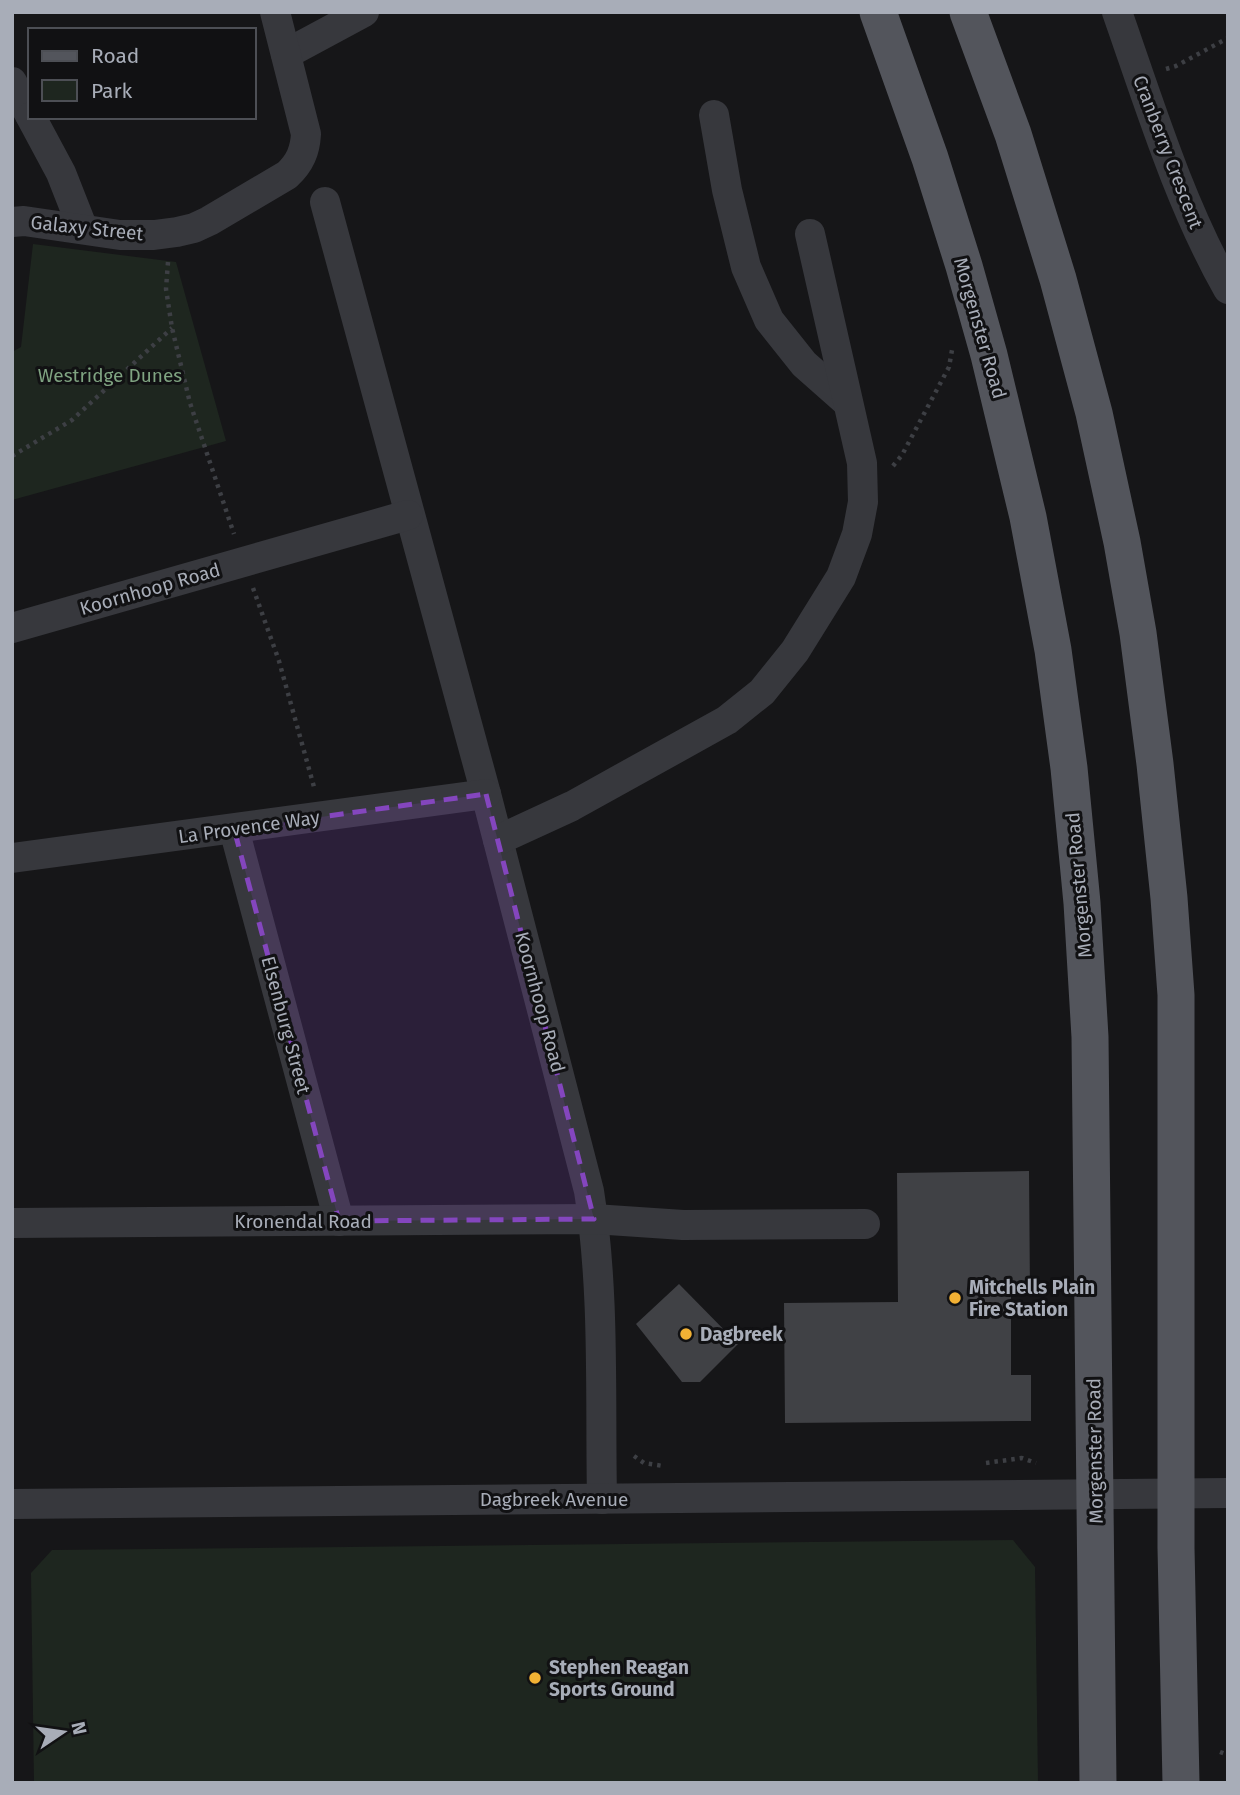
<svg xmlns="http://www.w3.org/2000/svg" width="1240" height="1795" viewBox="0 0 1240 1795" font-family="'Fira Sans',sans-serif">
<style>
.green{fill:#1e261f}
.building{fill:#404145}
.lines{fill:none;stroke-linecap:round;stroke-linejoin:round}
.path{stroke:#3d3f44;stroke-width:4.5;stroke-dasharray:3.5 5;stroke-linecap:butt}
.minor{stroke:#37383d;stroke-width:30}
.major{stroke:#53555c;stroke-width:37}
.marked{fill:#8446be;fill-opacity:0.2;stroke:#8446be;stroke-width:5;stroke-dasharray:14 9;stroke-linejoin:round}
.poi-dot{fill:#f2b134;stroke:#111113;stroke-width:2.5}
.labels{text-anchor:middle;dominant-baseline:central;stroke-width:6;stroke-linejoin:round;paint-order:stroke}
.street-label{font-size:19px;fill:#a8adb8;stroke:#111113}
.park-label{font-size:19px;fill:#7fa381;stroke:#111113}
.poi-label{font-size:19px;font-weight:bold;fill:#a8adb8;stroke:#111113;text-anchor:start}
</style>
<rect width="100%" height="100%" fill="#161618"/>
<!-- green -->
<g class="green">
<polygon points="33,244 176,262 226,441 12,500 12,352 21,347"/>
<polygon points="1013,1540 1035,1567 1038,1783 34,1783 31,1573 52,1550"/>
</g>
<!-- building -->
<g class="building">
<polygon points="1029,1171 1030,1293 1011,1293 1011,1375 1031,1375 1031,1421 785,1423 784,1303 898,1302 897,1173"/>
<polygon points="679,1284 738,1344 700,1382 682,1382 636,1324"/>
</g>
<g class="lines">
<!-- path -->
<g class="path">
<polyline points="1166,69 1176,66 1228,38"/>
<polyline points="168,262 166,289 172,328 190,403 234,534"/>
<polyline points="12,456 72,420 172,328"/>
<polyline points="893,466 902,455 949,367 952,350"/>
<polyline points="253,588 279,661 314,787"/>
<polyline points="634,1456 644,1463 663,1466"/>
<polyline points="986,1463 1022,1458 1036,1463"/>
<polyline points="1220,1752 1228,1755"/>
</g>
<!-- minor -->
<g class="minor">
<path d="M1117,12c33,94 62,190 111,277"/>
<polyline points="286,54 364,12"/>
<polyline points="12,82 30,115"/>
<polyline points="714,115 727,190 746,267 769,320 804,364 847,402"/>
<polyline points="31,117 61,173 83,229"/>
<path d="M325,202l161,592 103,397c16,102 11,206 13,308"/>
<path d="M12,222l12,-1 96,14h34l23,-3 17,-4 15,-7 78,-46c13,-12 18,-24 19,-41l-31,-122"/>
<polyline points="12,628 408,515"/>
<polyline points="234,829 339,1221"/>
<polyline points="498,840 572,806 727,720 762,692 795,651 841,577 857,534 863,502 862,463 810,234"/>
<polyline points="12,858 486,794"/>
<polyline points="12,1223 594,1219 683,1225 865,1224"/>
<polyline points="12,1504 1228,1493"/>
</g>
<!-- major -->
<g class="major">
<polyline points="878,12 930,158 964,266 989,355 1028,517 1053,650 1069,768 1082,903 1090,1037 1098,1783"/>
<polyline points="968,12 1013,134 1058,279 1094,413 1122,542 1138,633 1155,764 1169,898 1176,995 1176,1548 1181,1783"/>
</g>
</g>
<!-- marked area -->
<path class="marked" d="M486,794l108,425 -255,2 -105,-392z"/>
<!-- markers -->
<g class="poi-dot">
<circle cx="955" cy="1298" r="7"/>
<circle cx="686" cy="1334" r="7"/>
<circle cx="535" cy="1678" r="7"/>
</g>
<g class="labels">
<!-- street labels -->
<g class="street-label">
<text transform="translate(1168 152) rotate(69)">Cranberry Crescent</text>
<text transform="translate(87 228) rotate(6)">Galaxy Street</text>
<text transform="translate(980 328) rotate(74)">Morgenster Road</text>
<text transform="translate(150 589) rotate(-16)">Koornhoop Road</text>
<text transform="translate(249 827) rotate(-8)">La Provence Way</text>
<text transform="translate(1079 885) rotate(-95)">Morgenster Road</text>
<text transform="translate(540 1002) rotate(75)">Koornhoop Road</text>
<text transform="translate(286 1025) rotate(75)">Elsenburg Street</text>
<text x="303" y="1221">Kronendal Road</text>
<text transform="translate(1095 1451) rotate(-91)">Morgenster Road</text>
<text x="554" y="1499">Dagbreek Avenue</text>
</g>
<!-- park labels -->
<g class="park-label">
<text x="110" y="375">Westridge Dunes</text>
</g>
<!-- poi labels -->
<g class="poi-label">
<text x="969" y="1287">Mitchells Plain<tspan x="969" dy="22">Fire Station</tspan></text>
<text x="700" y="1334">Dagbreek</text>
<text x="549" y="1667">Stephen Reagan<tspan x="549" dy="22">Sports Ground</tspan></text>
</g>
</g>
<!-- border -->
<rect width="1240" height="1795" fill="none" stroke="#a8adb8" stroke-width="28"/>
<!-- legend -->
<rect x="28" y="28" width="228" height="91" fill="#111113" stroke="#4d4f55" stroke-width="2"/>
<rect x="42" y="51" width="35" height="10" fill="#53555c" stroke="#4d4f55" stroke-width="2"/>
<text x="91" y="63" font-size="21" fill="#a8adb8">Road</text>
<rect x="42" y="80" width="35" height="21" fill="#1e261f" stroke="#4d4f55" stroke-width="2"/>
<text x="91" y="98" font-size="21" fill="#a8adb8">Park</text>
<!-- north arrow -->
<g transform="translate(63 1732) rotate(77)" stroke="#111113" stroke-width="5" paint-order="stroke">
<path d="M0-5L12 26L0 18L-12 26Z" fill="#a8adb8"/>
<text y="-10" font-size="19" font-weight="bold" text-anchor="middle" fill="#a8adb8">N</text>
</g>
</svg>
